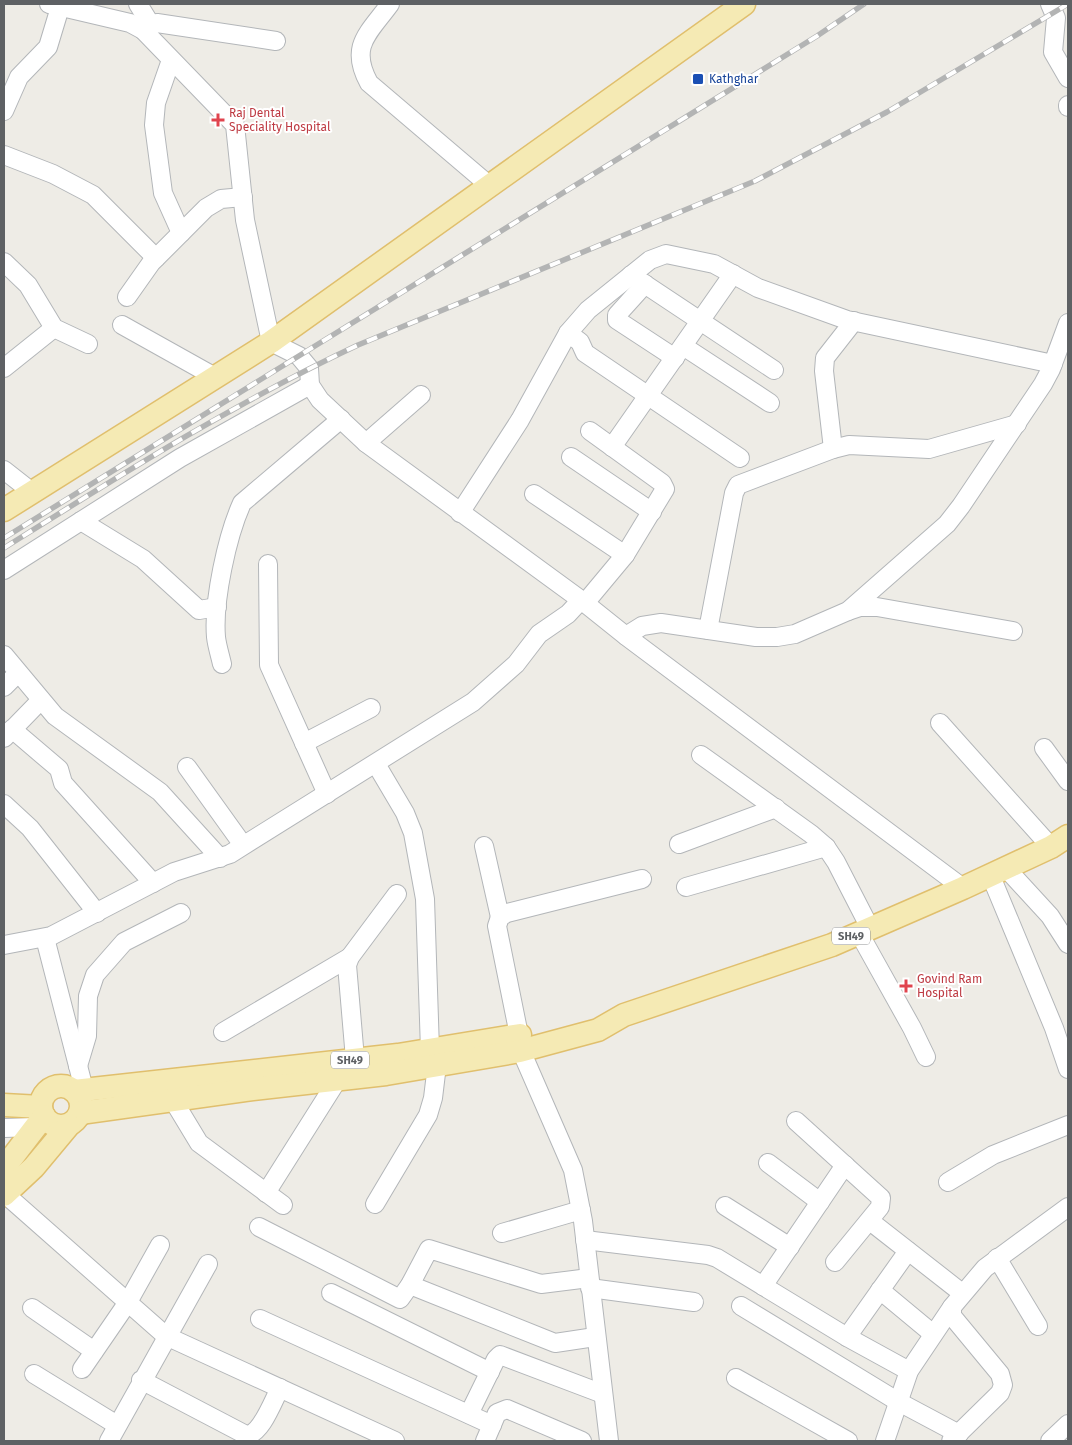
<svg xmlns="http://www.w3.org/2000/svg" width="1072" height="1445" viewBox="0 0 1072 1445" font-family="'Fira Sans',sans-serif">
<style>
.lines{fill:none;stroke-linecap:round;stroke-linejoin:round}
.minor-casing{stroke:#b3b6b9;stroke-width:20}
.major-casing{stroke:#e0bf6d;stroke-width:25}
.minor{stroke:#fff;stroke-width:18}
.major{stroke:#f5eab4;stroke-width:22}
.rail-casing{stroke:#b3b4b4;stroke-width:5.5}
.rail{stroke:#fff;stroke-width:4;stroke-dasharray:11;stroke-linecap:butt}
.transit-dot{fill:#1a4fb4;stroke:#fff;stroke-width:2}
.health-dot{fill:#e0444e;stroke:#fff;stroke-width:2}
.labels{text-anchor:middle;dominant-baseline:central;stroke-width:4;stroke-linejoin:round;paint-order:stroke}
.shield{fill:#fff;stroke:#8e9092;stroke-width:1}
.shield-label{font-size:11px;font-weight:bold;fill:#5e6164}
.transit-label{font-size:12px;fill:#164399;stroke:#fff;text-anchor:start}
.health-label{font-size:12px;fill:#be3a42;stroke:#fff;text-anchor:start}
</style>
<rect width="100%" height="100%" fill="#eeece6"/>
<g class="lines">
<!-- minor casing -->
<g class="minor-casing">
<g id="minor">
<polyline points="49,4 130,23 143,30 235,125 245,220 271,342 299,356 309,368 310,385 320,400 366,443 581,600 626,636 963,888"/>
<polyline points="138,4 151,25"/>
<path d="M390,4c-22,30 -41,42 -21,79l121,103"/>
<polyline points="1050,4 1056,18 1053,52 1068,78"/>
<polyline points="143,30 157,23 276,41"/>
<polyline points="171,60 156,103 154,125 163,193 181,233"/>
<polyline points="1068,105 1068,107"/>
<polyline points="4,111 19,77 48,47 61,4"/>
<polyline points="4,155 53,174 93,195 156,258"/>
<polyline points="4,262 28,285 54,328 88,344"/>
<polyline points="631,275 774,370"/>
<polyline points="645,284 617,315 617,320 675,358"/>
<polyline points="127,297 151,263 206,208 221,199 243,197"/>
<polyline points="122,325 215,377"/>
<polyline points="568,333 580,342 585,353 740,458"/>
<polyline points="683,346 770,403"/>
<polyline points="4,368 54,328"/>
<polyline points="366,443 421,395"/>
<polyline points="612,447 733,274"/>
<polyline points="833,449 824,371 825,358 854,321"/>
<polyline points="571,457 652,512"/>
<polyline points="4,470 32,492"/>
<polyline points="534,494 625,555"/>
<polyline points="460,513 520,420 568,333 588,310 650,260 666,254 714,264 758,288 847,320 1053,364"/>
<polyline points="81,521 143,559 199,610 217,607"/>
<polyline points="268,564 269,665 327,794"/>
<polyline points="4,570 180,458 310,385"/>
<polyline points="585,603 625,555 665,489 662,483 590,431"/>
<polyline points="848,611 860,607 877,607 1013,631"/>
<polyline points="708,630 734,493 738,485 833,449 849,445 929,449 1017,424"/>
<polyline points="626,636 642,626 661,623 756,637 777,637 795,634 848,611 947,524 961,506 1043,384 1051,369 1068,323"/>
<polyline points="4,655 55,716 160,792 220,858"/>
<path d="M222,664c-2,-9 -5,-18 -6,-27 -3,-36 11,-101 26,-134l99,-84"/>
<polyline points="4,687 18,673"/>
<polyline points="940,723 1051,847"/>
<polyline points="12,729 59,769 63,783 153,883"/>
<polyline points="4,738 41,700"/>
<polyline points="304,743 371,708"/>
<polyline points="1044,748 1068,781"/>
<polyline points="701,755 811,834 826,847 836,862 870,928"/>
<polyline points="376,764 405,813 413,833 425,899 430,1050"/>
<polyline points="187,767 243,845"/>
<polyline points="4,804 30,828 97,913"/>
<polyline points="679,844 776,808"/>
<polyline points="484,846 500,917"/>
<polyline points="1005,867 1050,916 1068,944"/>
<polyline points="990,874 1054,1028 1068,1069"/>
<polyline points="686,887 826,847"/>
<polyline points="859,933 912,1028 926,1057"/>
<polyline points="45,938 84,1089"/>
<polyline points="4,945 51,936 174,872 230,854 473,702 516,664 539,634 568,614 581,600"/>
<polyline points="223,1032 350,957"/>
<polyline points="519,1035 497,926 500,917 507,913 642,879"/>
<polyline points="516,1039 573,1170 583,1221 609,1441"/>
<polyline points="355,1059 347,965 350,957 397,894"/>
<polyline points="78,1066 87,1036 88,996 95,975 124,942 181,913"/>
<polyline points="173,1100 199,1143 283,1205"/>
<polyline points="796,1121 881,1198 880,1207 835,1262"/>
<polyline points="4,1128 36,1127"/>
<polyline points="768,1163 820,1202"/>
<polyline points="948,1182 993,1155 1068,1125"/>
<polyline points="266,1193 338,1079"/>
<polyline points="5,1194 166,1336 395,1441"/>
<polyline points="375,1204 428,1115 433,1098 437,1065"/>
<polyline points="725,1206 790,1247"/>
<polyline points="870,1221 962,1293"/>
<polyline points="259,1227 400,1299 410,1285 429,1249 541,1284 589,1278"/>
<polyline points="502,1233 581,1210"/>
<polyline points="585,1240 708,1255 717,1258 847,1337 909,1371"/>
<polyline points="997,1258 1038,1326"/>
<polyline points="410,1285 555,1343 595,1337"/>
<polyline points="763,1286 845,1165"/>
<polyline points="590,1288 694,1302"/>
<polyline points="880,1290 933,1334"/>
<polyline points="331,1293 490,1372"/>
<polyline points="741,1306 897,1401 959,1434"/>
<polyline points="32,1308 94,1351"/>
<polyline points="260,1319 492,1425"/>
<polyline points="847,1337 908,1251"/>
<polyline points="82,1369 128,1302 160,1245"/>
<polyline points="34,1374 117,1425"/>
<polyline points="736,1378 848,1441"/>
<path d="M141,1380l105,55c15,0 27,-34 34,-47"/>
<polyline points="469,1414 496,1359 500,1355 603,1394"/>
<polyline points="109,1441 208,1264"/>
<polyline points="485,1441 497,1413 507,1409 582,1441"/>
<polyline points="885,1441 909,1371 952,1307"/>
<polyline points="951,1441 1000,1393 1003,1385 1000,1374 952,1316 952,1307 985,1268 1068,1207"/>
<polyline points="1050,1441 1068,1424"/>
</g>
</g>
<!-- major casing -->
<g class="major-casing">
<g id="major">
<polyline points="4,510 271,342 744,4"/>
<circle cx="61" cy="1106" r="20"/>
<polyline points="74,1091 398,1055 520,1035"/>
<polyline points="4,1105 41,1107"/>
<polyline points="80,1113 245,1090 386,1074 520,1051 598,1030 624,1015 832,945 963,888 1051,847 1068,836"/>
<polyline points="4,1168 44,1116"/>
<polyline points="4,1195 34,1167 69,1125"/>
</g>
</g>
<!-- minor -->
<use href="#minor" class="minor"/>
<!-- major -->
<use href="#major" class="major"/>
<!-- rail casing -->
<g class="rail-casing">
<g id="rail">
<polyline points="4,538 817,36 864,4"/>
<path d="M4,548c115,-72 230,-145 354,-203l397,-164 132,-69 181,-108"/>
</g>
</g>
<!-- rail -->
<use href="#rail" class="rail"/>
</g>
<!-- markers -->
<rect class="transit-dot" x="692" y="73" width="12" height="12" rx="2.5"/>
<g class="health-dot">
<path d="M215.5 112.5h5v5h5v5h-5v5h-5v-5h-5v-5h5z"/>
<path d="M903.5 978.5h5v5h5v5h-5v5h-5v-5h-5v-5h5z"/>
</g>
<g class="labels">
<!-- shield labels -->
<g class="shield">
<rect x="832" y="927.5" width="38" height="17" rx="4"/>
<rect x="331" y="1051.5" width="38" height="17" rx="4"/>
</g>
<g class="shield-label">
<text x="851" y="936">SH49</text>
<text x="350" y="1060">SH49</text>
</g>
<!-- transit labels -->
<g class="transit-label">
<text x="709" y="79">Kathghar</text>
</g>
<!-- health labels -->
<g class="health-label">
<text x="229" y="113">Raj Dental<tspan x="229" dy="14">Speciality Hospital</tspan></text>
<text x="917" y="979">Govind Ram<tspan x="917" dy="14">Hospital</tspan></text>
</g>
</g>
<!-- border -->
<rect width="1072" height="1445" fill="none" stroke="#5e6164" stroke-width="10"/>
</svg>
